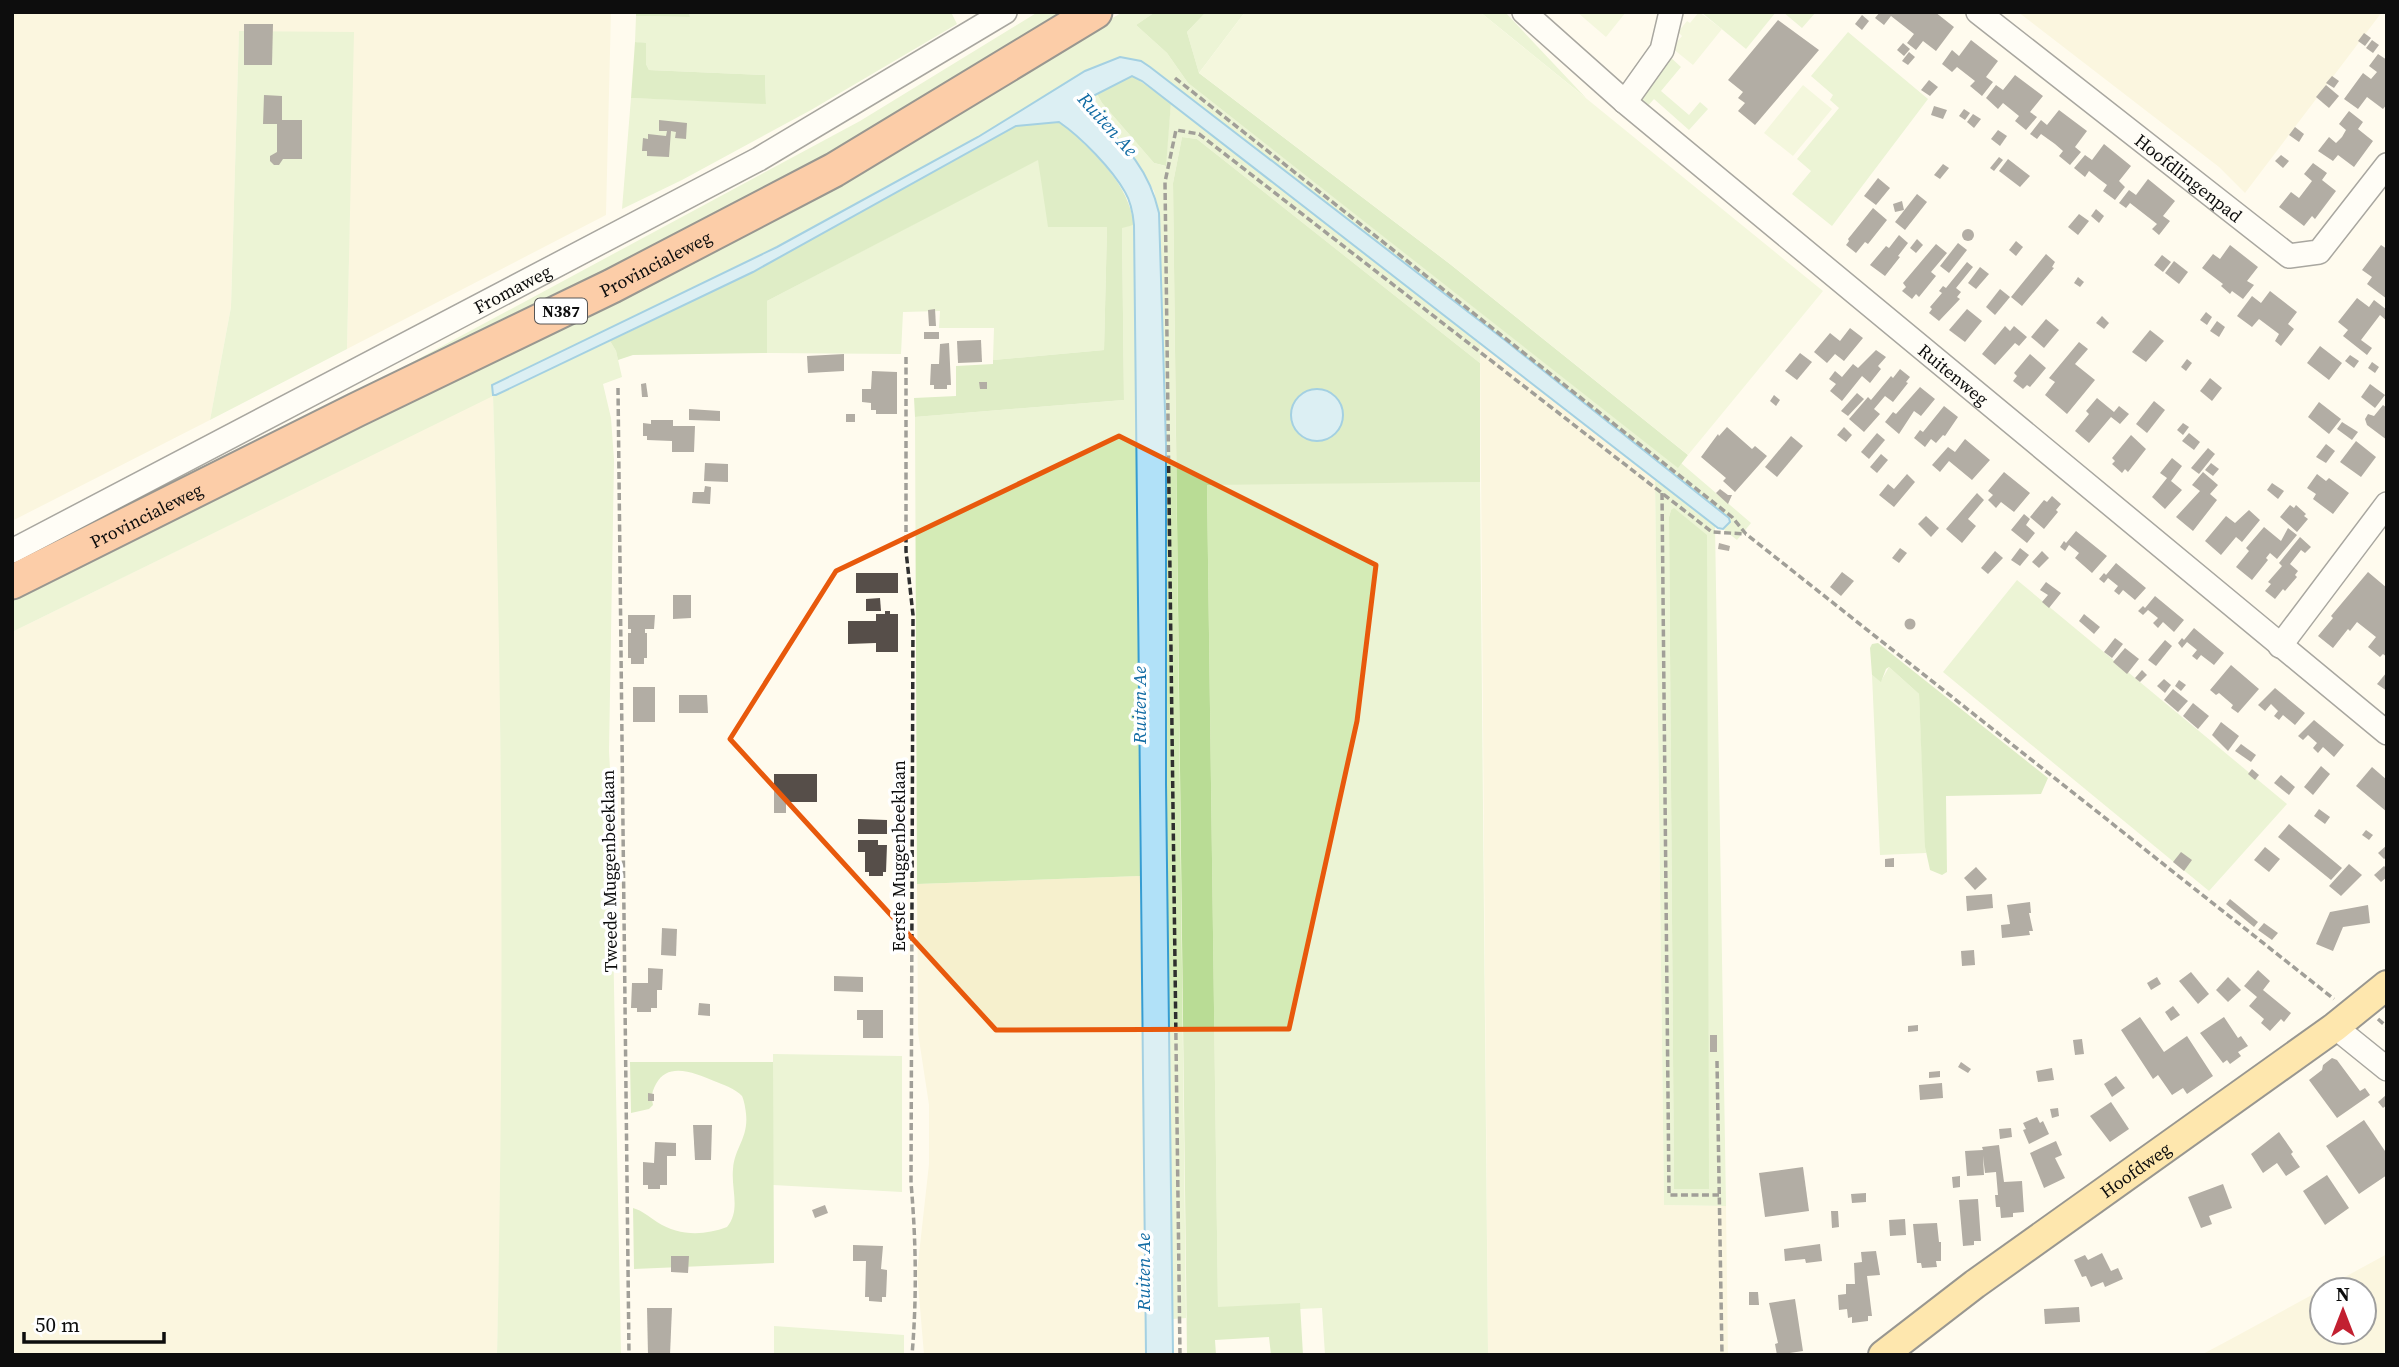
<svg xmlns="http://www.w3.org/2000/svg" width="2399" height="1367" viewBox="0 0 2399 1367" font-family="'Source Serif 4',serif">
<style>
.farmland{fill:#f6f0cd;fill-rule:evenodd}
.green{fill:#d4ebb6;fill-rule:evenodd}
.forest{fill:#b9dc95}
.pitch{fill:#e6f2c8}
.water{fill:#b1e1f8;stroke:#359cd2;stroke-width:2}
.building{fill:#564e49}
.lines{fill:none;stroke-linecap:round;stroke-linejoin:round}
.minor-casing{stroke:#404040;stroke-width:26}
.major-casing{stroke:#1e1e1e;stroke-width:32}
.highway-casing{stroke:#1e1e1e;stroke-width:37}
.path{stroke:#2f2f2f;stroke-width:3.5;stroke-dasharray:7 3.5;stroke-linecap:butt}
.minor{stroke:#fff;stroke-width:23}
.major{stroke:#fdce60;stroke-width:28}
.highway{stroke:#f99552;stroke-width:33}
.marked{fill:none;stroke:#e8590c;stroke-width:5;stroke-linejoin:round}
.labels{text-anchor:middle;dominant-baseline:central;stroke-width:7;stroke-linejoin:round;paint-order:stroke}
.shield{fill:#fff;stroke:#565656;stroke-width:2}
.shield-label{font-size:16px;font-weight:bold;fill:#0d0d0d}
.street-label{font-size:18px;fill:#0d0d0d;stroke:#fff}
.water-label{font-size:19px;font-style:italic;fill:#126ca4;stroke:#fff}
</style>
<rect width="100%" height="100%" fill="#fffbee"/>
<!-- farmland -->
<g class="farmland">
<polygon points="12,12 611,12 606,215 347,349 353,32 239,32 231,307 210,420 12,521"/>
<polygon points="2018,12 2382,12 2245,193 2219,167"/>
<polygon points="1480,342 1655,478 1664,1205 1726,1206 1728,1355 1488,1355"/>
<polygon points="493,395 499,601 503,946 503,1114 497,1355 12,1355 12,632"/>
<polygon points="1140,876 1146,1355 924,1355 917,1272 929,1164 929,1105 918,1033 917,884"/>
<path d="M2387,1254v101h-186l30,-16zM2364,1290v42h-42v-42z"/>
</g>
<!-- green -->
<g class="green">
<polygon points="689,12 951,12 957,24 811,110 682,180 622,209 631,98 766,103 765,75 649,70 646,64 646,44 635,42 636,16 690,17"/>
<polygon points="1038,12 1075,12 786,186 292,427 860,121"/>
<path d="M1123,12h32l-19,13 31,28 21,30 490,384 3,-4 70,60 -14,17 -14,-11 6,-7 -1,-4 -222,-177 -365,-280 -21,-4 -35,14 -107,66 -201,110 -285,138 4,10 114,-54 6,10 6,26 -19,7 8,34 3,42 -5,291 3,56v75l9,473h-124c7,-320 6,-640 -4,-959l-481,236v-40l28,-14 39,-10 64,-31 29,-23 863,-452z"/>
<polygon points="1206,12 1245,12 1199,73 1187,32"/>
<polygon points="1480,12 1505,12 1586,98"/>
<polygon points="1701,12 1776,12 1746,49"/>
<polygon points="1783,12 1816,12 1802,28"/>
<polygon points="239,31 354,32 347,349 210,420 231,307"/>
<polygon points="1848,32 1928,99 1832,226 1792,194 1811,171 1797,159 1839,108 1830,100 1833,95 1811,76"/>
<polygon points="1669,56 1681,67 1661,91 1689,115 1700,102 1708,109 1689,130 1654,99 1645,109 1641,103 1641,96"/>
<polygon points="1097,94 1102,103 1154,163 1165,166 1171,103 1480,342 1480,363 1197,139 1182,137 1173,183 1186,1318 1173,1319 1166,784 1166,444 1159,213 1154,191 1120,141 1088,109 1087,104"/>
<polygon points="1038,159 1107,227 1104,350 993,360 994,328 939,328 940,311 903,312 901,354 767,353 767,301"/>
<polygon points="1134,225 1140,876 917,884 915,417 1124,400 1122,227"/>
<path d="M1655,478l60,47 11,681 -62,-1zM1671,510l37,679 -34,-1 -5,-671z"/>
<polygon points="1480,482 1488,1355 1325,1355 1322,1308 1300,1309 1299,1304 1218,1308 1207,484"/>
<polygon points="2017,580 2287,804 2209,891 1943,672"/>
<polygon points="1889,667 1919,694 1926,853 1880,855 1872,675 1881,681"/>
<polygon points="773,1054 902,1056 902,1192 773,1185"/>
<polygon points="774,1326 904,1335 904,1355 774,1355"/>
</g>
<!-- forest -->
<g class="forest">
<polygon points="636,12 689,12 690,17 636,16"/>
<polygon points="1155,12 1206,12 1187,32 1199,73 1450,264 1688,455 1678,468 1188,83 1167,53 1136,25"/>
<polygon points="635,42 646,43 646,64 649,70 765,75 766,104 631,98"/>
<polygon points="1133,76 1171,103 1166,166 1154,163 1102,103 1097,94"/>
<path d="M1041,122h18l8,5c29,28 62,57 67,98l-12,3 2,172 -209,17 -1,-19 42,-2v-30l37,-2v-4l111,-10 3,-123h-59l-10,-67 -271,141v52l-134,2 -15,5 -2,-9 -6,-10 143,-69 263,-146z"/>
<polygon points="1182,137 1197,139 1480,363 1480,482 1207,485 1218,1307 1300,1303 1303,1355 1271,1355 1269,1337 1215,1340 1216,1355 1187,1355 1173,183"/>
<polygon points="1674,508 1707,535 1709,1189 1674,1189 1669,517 1671,510"/>
<polygon points="1878,643 2048,778 2041,794 1946,796 1947,872 1942,875 1930,870 1925,847 1919,694 1889,667 1886,669 1881,682 1872,675 1870,648 1872,644"/>
<path d="M630,1062h143l1,201 -140,6 -1,-61c10,3 15,8 24,14 22,14 46,14 70,5 14,-17 4,-37 6,-58 2,-24 18,-32 12,-62 0,-2 -2,-9 -3,-11 -6,-7 -20,-12 -28,-15 -19,-8 -46,-20 -58,3 -4,7 -5,13 -3,21l-4,4 -18,4z"/>
</g>
<!-- pitch -->
<g class="pitch">
<polygon points="1245,12 1480,12 1823,291 1688,455 1450,264 1199,73"/>
<polygon points="1577,12 1626,12 1606,37"/>
<polygon points="1699,12 1722,29 1693,65 1672,48 1682,36 1678,32 1687,21 1690,23"/>
<polygon points="1803,85 1832,109 1793,156 1764,133"/>
</g>
<!-- water -->
<g class="water">
<path d="M1120,57l21,4 9,6 356,274 223,177 1,4 -7,7 -5,-1 -576,-447 -10,-5 -41,21 -4,7 1,5c34,34 60,56 71,104l7,231v340l7,571h-27l-12,-1130c-1,-11 -3,-23 -9,-33 -13,-23 -44,-55 -66,-70l-43,4 -263,146 -257,123h-3l-1,-10 285,-138 201,-110 107,-66z"/>
<circle cx="1317" cy="415" r="26"/>
</g>
<!-- building -->
<g class="building">
<polygon points="1880,12 1935,12 1954,27 1936,51 1923,41 1916,50 1907,43 1914,34 1891,16 1884,25 1875,18"/>
<polygon points="1862,15 1869,21 1862,30 1855,24"/>
<polygon points="1778,20 1819,50 1755,125 1738,111 1745,103 1738,98 1743,92 1728,80"/>
<polygon points="244,24 273,24 272,65 244,65"/>
<polygon points="2364,33 2371,38 2365,46 2358,41"/>
<polygon points="1971,40 1998,61 1986,77 1993,82 1982,96 1970,86 1975,81 1957,67 1952,72 1942,64 1952,50 1959,56"/>
<polygon points="2372,40 2379,45 2373,53 2366,48"/>
<polygon points="1903,43 1910,49 1904,56 1897,50"/>
<polygon points="1909,52 1915,57 1908,65 1902,61"/>
<polygon points="2378,54 2387,60 2387,104 2383,109 2367,97 2358,109 2344,99 2363,73 2371,79 2377,72 2369,66"/>
<polygon points="2015,75 2043,96 2030,112 2037,117 2026,130 2015,121 2019,116 2003,103 1998,109 1986,98 1996,85 2003,90"/>
<polygon points="2332,76 2339,81 2334,88 2326,83"/>
<polygon points="1929,80 1938,87 1930,96 1921,90"/>
<polygon points="2326,85 2339,96 2329,108 2316,97"/>
<polygon points="264,95 282,96 282,120 302,120 302,159 283,159 279,165 274,165 270,161 270,156 277,152 277,124 263,124"/>
<polygon points="1934,106 1947,110 1943,119 1931,115"/>
<polygon points="1964,109 1970,113 1965,120 1959,116"/>
<polygon points="2059,110 2087,131 2075,147 2081,152 2070,165 2059,156 2063,151 2055,144 2041,134 2037,139 2030,134 2041,120 2047,125"/>
<polygon points="2349,111 2363,122 2358,129 2373,141 2354,167 2338,155 2333,161 2318,151 2329,137 2336,143 2342,137 2346,130 2339,124"/>
<polygon points="1973,114 1981,119 1974,128 1967,122"/>
<polygon points="659,120 687,123 686,139 675,138 676,132 671,131 669,157 647,156 647,151 642,151 643,138 648,139 648,134 666,136 667,131 659,131"/>
<polygon points="2295,127 2304,134 2299,142 2289,135"/>
<polygon points="1998,130 2007,136 2000,146 1991,139"/>
<polygon points="2104,144 2131,166 2119,181 2125,187 2115,200 2103,191 2107,185 2099,179 2089,171 2085,177 2074,168 2085,155 2092,160"/>
<polygon points="2281,155 2289,161 2283,168 2275,161"/>
<polygon points="1999,157 2003,160 1994,171 1990,168"/>
<polygon points="2008,159 2030,176 2020,187 1999,171"/>
<polygon points="2313,163 2327,173 2322,180 2336,191 2315,219 2312,216 2304,226 2279,207 2291,192 2299,198 2312,181 2304,174"/>
<polygon points="1943,164 1949,168 1940,179 1934,175"/>
<polygon points="1878,178 1890,188 1876,205 1864,196"/>
<polygon points="2148,179 2175,201 2163,216 2170,221 2159,235 2152,229 2157,224 2130,203 2126,208 2119,203 2129,190 2136,195"/>
<polygon points="1917,194 1927,202 1905,230 1895,222"/>
<polygon points="1902,201 1904,210 1895,212 1893,204"/>
<polygon points="1873,208 1887,220 1868,244 1865,242 1856,253 1846,245 1849,241 1848,239"/>
<polygon points="2096,209 2104,216 2099,223 2091,216"/>
<polygon points="2079,214 2089,221 2078,235 2068,227"/>
<circle cx="1968" cy="235" r="6"/>
<polygon points="1899,235 1908,243 1898,256 1900,257 1885,276 1870,265 1886,246 1889,248"/>
<polygon points="1917,239 1923,245 1916,253 1910,248"/>
<polygon points="2016,241 2023,247 2016,256 2009,250"/>
<polygon points="1958,243 1967,250 1949,273 1940,266"/>
<polygon points="1936,244 1947,253 1931,272 1936,276 1919,297 1916,294 1912,299 1902,291 1906,287 1903,283"/>
<polygon points="2230,245 2258,267 2247,281 2254,285 2243,299 2232,291 2230,294 2221,286 2223,284 2202,268 2213,254 2220,259"/>
<polygon points="2381,245 2387,249 2387,299 2367,284 2372,277 2362,270"/>
<polygon points="2046,254 2055,262 2052,267 2054,268 2022,306 2011,297"/>
<polygon points="2162,255 2171,262 2163,272 2154,265"/>
<polygon points="2174,261 2188,272 2179,284 2165,273"/>
<polygon points="1967,262 1973,267 1956,288 1961,292 1957,297 1960,299 1939,321 1929,313 1932,309 1930,307 1942,293 1939,291 1943,286 1946,288"/>
<polygon points="1980,267 1989,274 1976,289 1968,283"/>
<polygon points="2078,277 2084,282 2080,287 2074,283"/>
<polygon points="2000,289 2010,297 1995,315 1986,307"/>
<polygon points="2270,291 2297,312 2288,324 2294,329 2281,346 2275,341 2279,334 2259,319 2252,327 2237,316 2252,296 2261,303"/>
<polygon points="2357,298 2369,307 2374,300 2387,310 2387,321 2380,315 2361,340 2372,348 2367,355 2343,336 2348,330 2338,322"/>
<polygon points="935,309 936,326 929,326 928,310"/>
<polygon points="1967,309 1982,321 1965,342 1949,330"/>
<polygon points="2206,312 2212,317 2207,325 2200,320"/>
<polygon points="2102,316 2109,323 2104,329 2096,323"/>
<polygon points="2046,319 2059,330 2044,348 2031,337"/>
<polygon points="2217,321 2225,327 2219,337 2210,331"/>
<polygon points="2005,326 2010,331 2014,326 2027,337 2019,346 2015,343 1995,365 1982,354"/>
<polygon points="1850,328 1863,338 1844,361 1835,354 1827,363 1814,352 1830,333 1840,341"/>
<polygon points="2150,330 2164,341 2146,362 2132,352"/>
<rect x="924" y="332" width="15" height="7"/>
<polygon points="981,340 982,362 958,363 957,341"/>
<polygon points="2079,342 2088,349 2075,364 2095,380 2067,414 2045,395 2055,382 2049,378"/>
<polygon points="949,343 951,385 947,385 947,389 934,389 934,385 930,385 931,364 939,364 940,344"/>
<polygon points="2320,346 2342,363 2329,380 2307,363"/>
<polygon points="1876,350 1886,357 1878,366 1881,369 1870,383 1862,376 1842,401 1830,391 1836,384 1829,379 1835,371 1842,377 1853,364 1858,368"/>
<polygon points="1800,353 1812,362 1797,380 1785,371"/>
<polygon points="844,354 844,371 808,373 807,356"/>
<polygon points="2030,354 2046,368 2030,387 2027,385 2023,389 2013,381 2017,376 2014,373"/>
<polygon points="2350,355 2359,361 2354,368 2345,361"/>
<polygon points="2187,359 2192,363 2186,371 2181,367"/>
<polygon points="2372,362 2379,367 2375,373 2368,368"/>
<polygon points="1900,369 1910,377 1906,382 1908,383 1893,402 1885,396 1874,409 1880,414 1864,432 1849,419 1868,397 1871,400 1891,376 1893,378"/>
<polygon points="872,371 897,372 897,414 876,414 876,410 871,410 871,403 862,402 862,389 871,389"/>
<polygon points="2210,378 2222,388 2212,401 2200,391"/>
<polygon points="979,382 987,382 987,389 980,389"/>
<polygon points="646,383 648,397 642,397 641,384"/>
<polygon points="2370,384 2385,395 2375,408 2361,397"/>
<polygon points="1920,387 1935,399 1921,416 1914,411 1899,434 1885,422 1893,412 1896,414"/>
<polygon points="1857,393 1864,399 1848,416 1841,411"/>
<polygon points="1774,395 1780,400 1776,406 1770,401"/>
<polygon points="2097,398 2114,412 2119,406 2129,414 2120,424 2111,417 2089,443 2075,431 2089,414 2086,411"/>
<polygon points="2154,401 2165,410 2147,433 2136,424"/>
<polygon points="2319,402 2341,419 2329,434 2308,417"/>
<polygon points="2383,405 2387,408 2387,440 2367,425 2365,419 2368,414 2374,416"/>
<polygon points="1944,406 1958,417 1945,436 1943,435 1936,443 1931,439 1925,447 1914,438 1920,430 1923,432"/>
<polygon points="689,409 720,411 720,421 689,420"/>
<rect x="846" y="414" width="9" height="8"/>
<polygon points="651,420 673,420 673,426 695,426 694,452 672,452 672,441 647,440 647,436 643,436 643,423 651,424"/>
<polygon points="2342,422 2358,432 2352,440 2337,429"/>
<polygon points="2183,423 2189,427 2183,435 2177,430"/>
<polygon points="1727,427 1752,449 1755,446 1767,456 1735,492 1723,481 1726,478 1701,457 1718,434 1719,436"/>
<polygon points="1844,427 1852,435 1846,442 1837,435"/>
<polygon points="1877,433 1885,440 1869,459 1861,452"/>
<polygon points="2189,433 2200,442 2194,450 2182,441"/>
<polygon points="2131,435 2146,449 2128,472 2125,469 2122,473 2112,464 2115,461 2112,458"/>
<polygon points="1791,436 1803,446 1777,477 1765,467"/>
<polygon points="1965,439 1990,460 1972,480 1949,461 1940,472 1932,465 1948,447 1955,452"/>
<polygon points="2356,441 2376,457 2361,477 2340,462"/>
<polygon points="2326,444 2335,451 2326,463 2316,457"/>
<polygon points="2208,448 2215,454 2199,474 2191,468"/>
<polygon points="1881,454 1888,460 1877,473 1870,467"/>
<polygon points="2172,458 2182,466 2171,481 2182,490 2165,509 2152,497 2167,478 2160,473"/>
<polygon points="705,463 728,464 728,482 704,481"/>
<polygon points="2211,463 2219,469 2213,476 2205,470"/>
<polygon points="2004,472 2030,493 2014,512 2001,502 1996,508 1988,500 1993,495 1988,491"/>
<polygon points="2203,472 2218,485 2210,494 2217,500 2193,531 2176,517 2200,491 2192,485"/>
<polygon points="1907,474 1915,482 1894,507 1879,495 1888,484 1894,489"/>
<polygon points="2317,474 2326,481 2329,478 2349,493 2333,514 2313,499 2316,494 2307,488"/>
<polygon points="2272,483 2284,491 2278,499 2267,490"/>
<polygon points="705,486 711,487 710,504 692,503 693,492 704,492"/>
<polygon points="1720,489 1728,495 1732,495 1728,504 1716,493"/>
<polygon points="1977,493 1984,500 1968,519 1976,526 1962,543 1946,529"/>
<polygon points="2052,496 2061,504 2056,510 2058,512 2044,529 2030,517 2044,500 2047,502"/>
<polygon points="2290,505 2294,508 2296,505 2306,514 2304,516 2308,519 2297,532 2280,517"/>
<polygon points="2249,510 2260,520 2242,542 2236,537 2221,555 2205,541 2226,516 2235,523"/>
<polygon points="2024,514 2030,519 2026,525 2035,533 2027,543 2011,530"/>
<polygon points="1926,516 1939,528 1931,537 1918,524"/>
<polygon points="2264,527 2281,541 2288,528 2297,535 2277,559 2270,553 2266,558 2268,560 2252,580 2236,567 2249,551 2246,548"/>
<polygon points="2076,531 2107,556 2092,573 2075,558 2079,553 2069,545 2065,551 2060,547 2064,541 2066,543"/>
<polygon points="2300,537 2311,547 2305,553 2301,550 2290,564 2298,571 2295,575 2297,577 2285,591 2283,589 2275,599 2265,591 2271,584 2268,582 2282,566 2279,563"/>
<polygon points="1719,543 1730,546 1729,551 1718,549"/>
<polygon points="1900,548 1907,553 1899,563 1892,558"/>
<polygon points="2020,548 2029,555 2020,566 2011,560"/>
<polygon points="1995,551 2003,558 1988,574 1981,568"/>
<polygon points="2042,551 2049,558 2039,568 2032,562"/>
<polygon points="2116,563 2146,588 2135,600 2123,590 2119,595 2114,591 2118,586 2108,578 2104,583 2099,579 2104,573 2106,575"/>
<polygon points="1842,572 1854,581 1841,596 1830,587"/>
<polygon points="2368,572 2387,588 2387,657 2383,654 2380,657 2368,647 2376,637 2357,622 2350,631 2348,629 2333,648 2318,636 2333,618 2331,616"/>
<rect x="856" y="573" width="42" height="20"/>
<polygon points="2046,582 2061,593 2049,608 2042,602 2048,595 2040,590"/>
<polygon points="673,595 691,595 691,618 673,619"/>
<polygon points="2155,596 2184,620 2174,632 2163,622 2158,628 2153,623 2158,618 2148,610 2143,615 2138,611 2143,606 2145,608"/>
<polygon points="880,598 881,611 866,611 866,599"/>
<polygon points="885,611 890,611 890,614 898,614 898,652 876,652 876,643 848,644 848,621 876,621 876,614 885,614"/>
<polygon points="2084,614 2100,627 2094,634 2079,621"/>
<polygon points="628,615 655,615 654,629 645,629 645,633 647,633 647,658 644,658 644,664 631,664 631,658 628,658 628,633 631,633 631,629 628,629"/>
<circle cx="1910" cy="624" r="5.5"/>
<polygon points="2194,628 2224,653 2214,665 2201,655 2197,660 2192,656 2197,650 2187,642 2182,648 2178,643 2182,638 2184,640"/>
<polygon points="2115,638 2123,644 2112,658 2104,652"/>
<polygon points="2165,640 2172,646 2156,666 2148,660"/>
<polygon points="2125,648 2139,659 2127,674 2113,662"/>
<polygon points="2231,665 2259,689 2238,713 2231,708 2233,705 2219,693 2216,695 2210,690"/>
<polygon points="2142,670 2147,675 2140,682 2135,678"/>
<polygon points="2387,672 2387,691 2377,684"/>
<polygon points="2164,679 2171,685 2165,693 2157,686"/>
<polygon points="2179,680 2186,685 2181,691 2175,686"/>
<rect x="633" y="687" width="22" height="35"/>
<polygon points="2275,688 2305,713 2295,725 2283,715 2279,720 2274,716 2278,711 2271,704 2265,711 2258,705"/>
<polygon points="2173,689 2188,701 2178,712 2164,700"/>
<polygon points="679,695 707,695 708,713 679,713"/>
<polygon points="2193,703 2209,716 2198,729 2183,716"/>
<polygon points="2314,720 2344,745 2334,757 2323,747 2318,753 2313,748 2317,743 2308,735 2303,740 2298,736"/>
<polygon points="2221,722 2239,736 2228,751 2212,735"/>
<polygon points="2241,744 2256,755 2251,762 2235,751"/>
<polygon points="2321,766 2330,774 2313,795 2304,787"/>
<polygon points="2372,767 2387,780 2387,812 2356,786"/>
<polygon points="2252,769 2259,775 2255,780 2248,774"/>
<polygon points="774,774 817,774 817,802 786,802 786,813 774,813"/>
<polygon points="2281,775 2295,787 2289,795 2274,783"/>
<polygon points="2319,809 2330,817 2325,824 2314,816"/>
<polygon points="858,819 887,820 887,834 858,834"/>
<polygon points="2289,824 2342,868 2331,880 2278,837"/>
<polygon points="2366,830 2373,835 2369,840 2362,835"/>
<polygon points="858,840 878,840 878,845 887,845 886,872 883,872 883,876 869,876 869,872 865,872 865,852 858,852"/>
<polygon points="2387,845 2387,857 2384,859 2378,853"/>
<polygon points="2265,847 2280,859 2269,872 2254,860"/>
<polygon points="2181,852 2192,860 2184,871 2173,862"/>
<polygon points="1894,858 1894,867 1885,867 1885,859"/>
<polygon points="2349,864 2362,875 2341,896 2329,886"/>
<polygon points="2384,866 2387,869 2387,877 2381,882 2374,875"/>
<polygon points="1976,867 1987,879 1975,890 1964,878"/>
<polygon points="1992,894 1993,908 1967,911 1966,896"/>
<polygon points="2230,899 2258,922 2254,927 2226,904"/>
<polygon points="2030,902 2031,913 2029,913 2033,931 2029,931 2030,935 2002,938 2001,925 2010,924 2007,905"/>
<polygon points="2368,905 2370,923 2343,927 2333,951 2316,944 2330,912"/>
<polygon points="2264,923 2278,933 2272,940 2258,930"/>
<polygon points="662,928 677,929 676,956 661,955"/>
<polygon points="1974,950 1975,965 1962,966 1961,951"/>
<polygon points="648,968 663,969 662,990 657,990 657,1008 651,1008 651,1012 637,1012 637,1008 631,1008 632,983 648,983"/>
<polygon points="2258,970 2270,981 2263,990 2291,1013 2284,1022 2281,1019 2270,1031 2261,1023 2264,1019 2249,1006 2257,997 2244,986"/>
<polygon points="2191,972 2209,994 2198,1004 2179,981"/>
<polygon points="834,976 863,977 863,992 834,991"/>
<polygon points="2157,977 2161,984 2151,990 2147,983"/>
<polygon points="2228,977 2241,990 2228,1002 2216,990"/>
<polygon points="699,1003 710,1004 710,1016 698,1015"/>
<polygon points="2173,1006 2180,1015 2171,1021 2165,1012"/>
<polygon points="857,1010 883,1010 883,1038 863,1038 863,1020 857,1020"/>
<polygon points="2140,1017 2164,1052 2187,1036 2213,1076 2187,1094 2183,1088 2172,1095 2158,1075 2153,1079 2121,1030"/>
<polygon points="2224,1017 2238,1038 2241,1036 2248,1046 2238,1052 2241,1056 2230,1064 2227,1060 2223,1063 2200,1033"/>
<polygon points="1918,1025 1918,1031 1908,1032 1908,1026"/>
<rect x="1710" y="1035" width="7" height="17"/>
<polygon points="2082,1039 2084,1054 2075,1055 2073,1040"/>
<polygon points="2332,1058 2337,1060 2360,1091 2365,1088 2370,1095 2337,1118 2309,1080 2322,1070 2323,1065"/>
<polygon points="1961,1062 1971,1069 1968,1073 1958,1067"/>
<polygon points="2052,1068 2054,1080 2038,1082 2036,1071"/>
<polygon points="1940,1071 1940,1077 1929,1078 1929,1072"/>
<polygon points="2116,1076 2125,1088 2112,1097 2104,1084"/>
<polygon points="1942,1083 1943,1098 1920,1100 1919,1085"/>
<polygon points="648,1093 654,1094 654,1101 648,1101"/>
<polygon points="2386,1095 2387,1105 2383,1108 2378,1102"/>
<polygon points="2111,1102 2129,1129 2110,1142 2090,1116"/>
<polygon points="2058,1108 2059,1116 2052,1118 2050,1109"/>
<polygon points="2037,1117 2040,1123 2043,1121 2049,1134 2029,1144 2023,1130 2026,1129 2023,1123"/>
<polygon points="2364,1120 2387,1154 2387,1175 2359,1194 2326,1146"/>
<polygon points="693,1125 712,1125 711,1160 695,1160"/>
<polygon points="2011,1128 2012,1137 2000,1139 1999,1129"/>
<polygon points="2279,1132 2293,1152 2291,1154 2300,1167 2286,1176 2277,1163 2263,1173 2251,1154"/>
<polygon points="2056,1141 2062,1155 2055,1158 2065,1178 2044,1188 2030,1153"/>
<polygon points="655,1142 676,1143 676,1156 667,1156 667,1185 660,1185 660,1189 648,1189 648,1185 643,1185 643,1162 654,1163"/>
<polygon points="1999,1145 2004,1182 2022,1181 2024,1212 2013,1213 2013,1217 2001,1218 2000,1207 1996,1207 1995,1195 1998,1195 1996,1172 1985,1173 1983,1156 1984,1175 1967,1176 1965,1151 1983,1150 1982,1147"/>
<polygon points="1803,1167 1809,1211 1765,1217 1759,1173"/>
<polygon points="2327,1175 2349,1208 2325,1225 2303,1191"/>
<polygon points="1960,1176 1960,1187 1953,1188 1952,1177"/>
<polygon points="2223,1184 2232,1208 2209,1216 2212,1224 2201,1228 2188,1197"/>
<polygon points="1866,1193 1866,1202 1852,1203 1851,1194"/>
<polygon points="1978,1199 1981,1241 1974,1241 1974,1245 1963,1246 1959,1200"/>
<polygon points="825,1205 828,1213 815,1218 812,1210"/>
<polygon points="1831,1211 1838,1211 1839,1227 1832,1228"/>
<polygon points="1905,1219 1906,1235 1890,1236 1889,1220"/>
<polygon points="1937,1223 1939,1242 1941,1242 1941,1261 1936,1261 1937,1267 1922,1268 1921,1263 1917,1263 1913,1224"/>
<polygon points="1820,1244 1822,1261 1806,1263 1805,1259 1785,1261 1784,1249"/>
<polygon points="853,1245 883,1246 881,1269 887,1270 887,1274 886,1297 882,1297 882,1302 869,1301 869,1297 865,1297 866,1261 853,1261"/>
<polygon points="1876,1251 1880,1275 1867,1276 1872,1316 1868,1316 1868,1321 1852,1323 1852,1317 1848,1318 1847,1309 1839,1310 1838,1295 1846,1294 1846,1284 1855,1284 1854,1263 1862,1262 1861,1252"/>
<polygon points="2102,1253 2111,1271 2118,1268 2123,1279 2105,1287 2103,1282 2091,1287 2086,1276 2082,1277 2074,1260 2085,1255 2088,1260"/>
<polygon points="671,1256 689,1256 688,1273 671,1272"/>
<polygon points="1749,1292 1758,1292 1759,1305 1749,1305"/>
<polygon points="1795,1299 1803,1351 1777,1355 1775,1344 1778,1343 1769,1303"/>
<polygon points="2079,1307 2080,1322 2045,1324 2044,1309"/>
<polygon points="647,1308 672,1308 670,1355 648,1355"/>
</g>
<g class="lines">
<!-- minor casing -->
<g class="minor-casing">
<g id="minor">
<path id="s1" d="M1524,12l101,90 762,631"/>
<path id="s2" d="M1978,12l311,244 30,-4 68,-87"/>
<polyline points="1625,102 1662,50 1671,12"/>
<path id="s3" d="M12,551l747,-392 246,-147"/>
<polyline points="2280,646 2387,504"/>
<polyline points="2335,1027 2387,1069"/>
</g>
</g>
<!-- major casing -->
<g class="major-casing">
<g id="major">
<path id="s4" d="M1883,1355l92,-71 360,-257 52,-42"/>
</g>
</g>
<!-- highway casing -->
<g class="highway-casing">
<g id="highway">
<path id="s5" d="M12,582l344,-172 256,-124 222,-116 261,-158"/>
</g>
</g>
<!-- path -->
<g class="path">
<polyline points="1175,78 1732,517 1746,534 2334,999"/>
<path d="M906,357v194l7,64 -2,568c5,57 6,114 1,172"/>
<polyline points="618,388 629,1355"/>
<polyline points="1662,493 1669,1195 1719,1195"/>
<polyline points="2378,1019 2387,1027"/>
<polyline points="1717,1061 1722,1355"/>
<polyline points="1180,1355 1165,182 1176,130 1199,134 1712,532 1746,534"/>
</g>
<!-- minor -->
<use href="#minor" class="minor"/>
<!-- major -->
<use href="#major" class="major"/>
<!-- highway -->
<use href="#highway" class="highway"/>
</g>
<!-- marked area -->
<path d="M0 0H2399V1367H0ZM1119,436l257,129 -19,156 -68,308 -293,1 -266,-291 106,-168z" fill="#fffbee" fill-opacity=".55" fill-rule="evenodd"/>
<path class="marked" d="M1119,436l257,129 -19,156 -68,308 -293,1 -266,-291 106,-168z"/>
<g class="labels">
<!-- shield labels -->
<rect class="shield" x="535" y="298.5" width="52" height="25" rx="5"/>
<g class="shield-label">
<text x="561" y="311">N387</text>
</g>
<!-- street labels -->
<g class="street-label">
<text stroke="none"><textPath href="#s2" startOffset="268">Hoofdlingenpad</textPath></text>
<text stroke="none"><textPath href="#s5" startOffset="718">Provincialeweg</textPath></text>
<text stroke="none"><textPath href="#s3" startOffset="565">Fromaweg</textPath></text>
<text stroke="none"><textPath href="#s1" startOffset="562">Ruitenweg</textPath></text>
<text stroke="none"><textPath href="#s5" startOffset="150">Provincialeweg</textPath></text>
<text transform="translate(898 856) rotate(-90)">Eerste Muggenbeeklaan</text>
<text transform="translate(609 871) rotate(-91)">Tweede Muggenbeeklaan</text>
<text stroke="none"><textPath href="#s4" startOffset="313">Hoofdweg</textPath></text>
</g>
<!-- water labels -->
<g class="water-label">
<text transform="translate(1108 124) rotate(48)">Ruiten Ae</text>
<text transform="translate(1139 705) rotate(-90)">Ruiten Ae</text>
<text transform="translate(1143 1272) rotate(-90)">Ruiten Ae</text>
</g>
</g>
<!-- border -->
<rect width="2399" height="1367" fill="none" stroke="#0d0d0d" stroke-width="28"/>
<!-- north arrow -->
<g transform="translate(2343 1311)"><circle r="33" fill="#ffffff" stroke="#9e9e9e" stroke-width="2"/>
<path d="M0-5L12 26L0 18L-12 26Z" fill="#c22031"/>
<text y="-10" font-size="19" font-weight="bold" text-anchor="middle" fill="#0d0d0d">N</text>
</g>
<!-- scale -->
<path d="M24 1332v10h140v-10" fill="none" stroke="#0d0d0d" stroke-width="3.5"/>
<text x="35" y="1332" font-size="21" fill="#0d0d0d" stroke="#ffffff" stroke-width="5" paint-order="stroke">50 m</text>
</svg>
